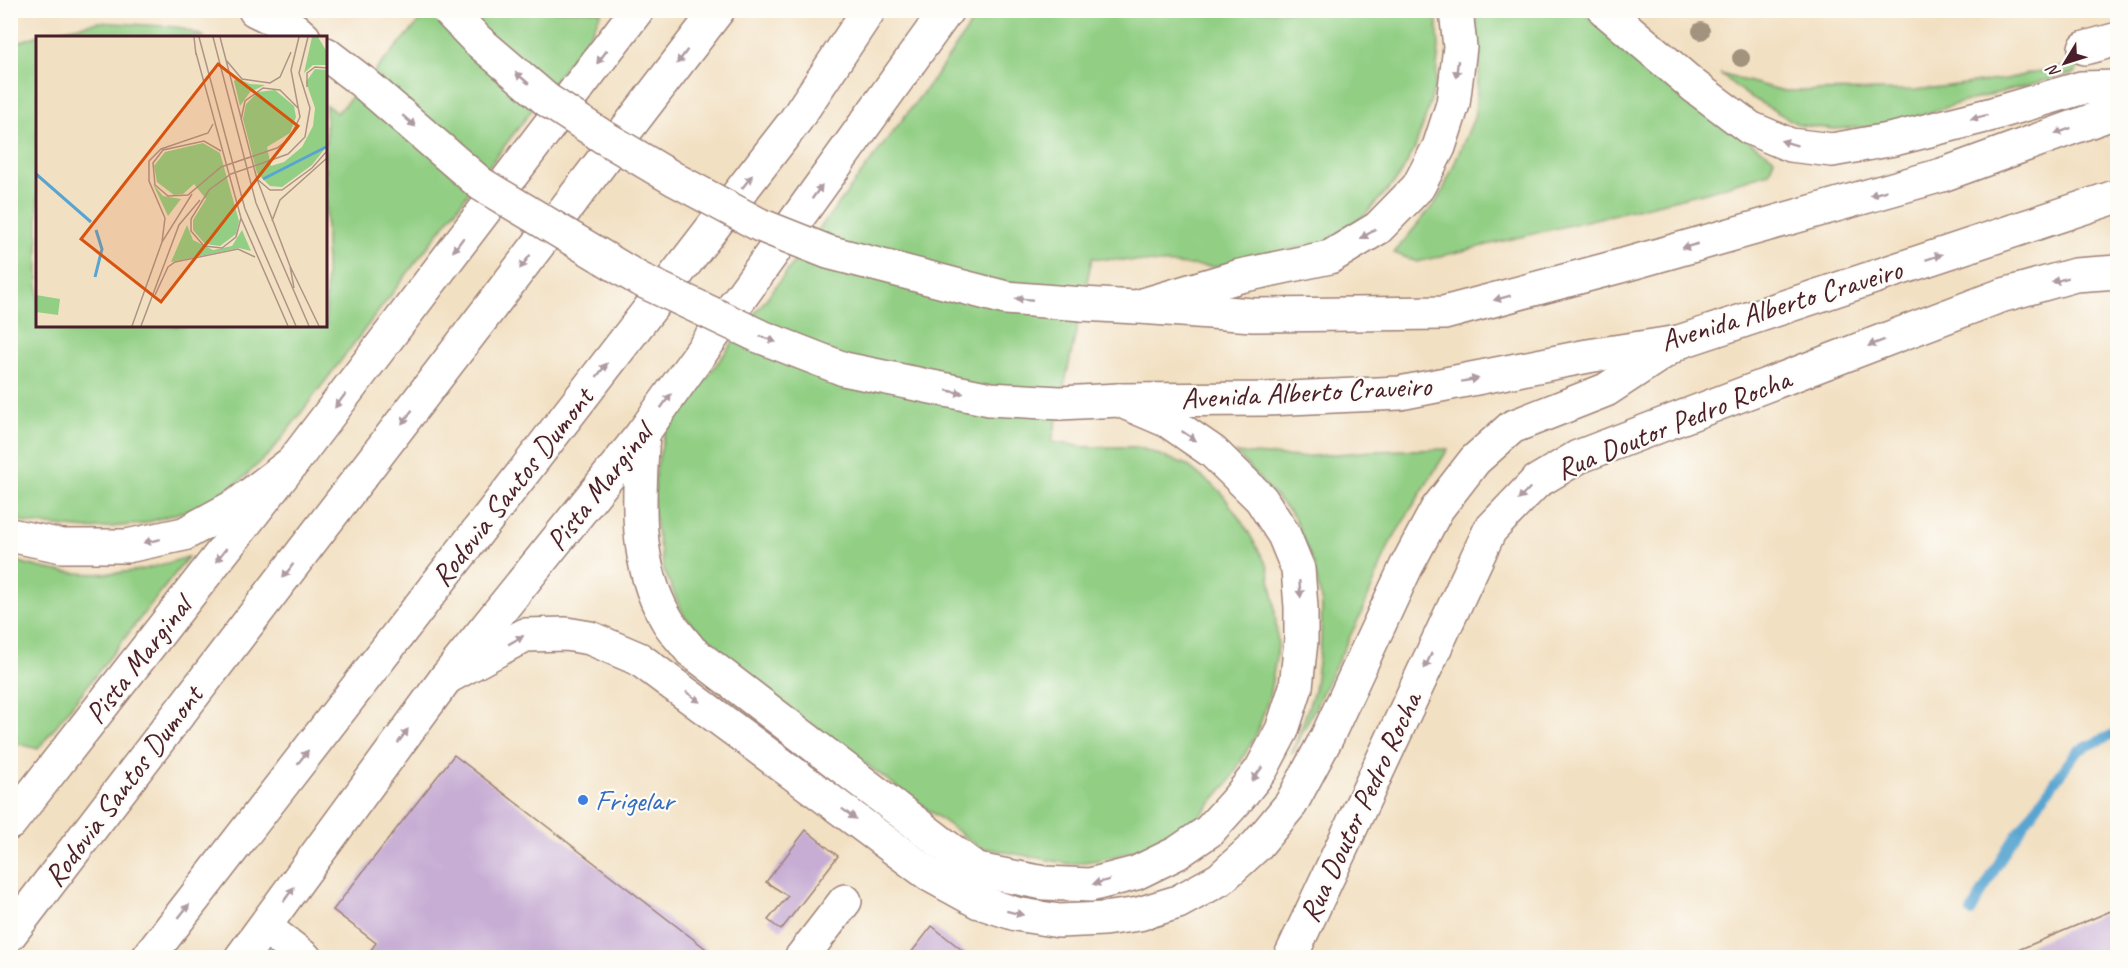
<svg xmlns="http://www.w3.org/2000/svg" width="2128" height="968" viewBox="0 0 2128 968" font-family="Caveat,sans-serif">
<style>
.green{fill:#92cf84;stroke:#6e7758;stroke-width:1.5}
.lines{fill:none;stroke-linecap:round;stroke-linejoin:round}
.stream{stroke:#58a5d1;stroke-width:10}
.building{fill:#c7add4}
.minor-casing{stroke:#9e8076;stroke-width:36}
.major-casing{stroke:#9e8076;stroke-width:36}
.highway-casing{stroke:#9e8076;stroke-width:36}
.minor{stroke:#fff;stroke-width:33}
.major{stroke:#fff;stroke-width:33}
.highway{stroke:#fff;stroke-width:33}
.highway-bridge-casing{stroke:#9e8076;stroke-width:36;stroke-linecap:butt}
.highway-bridge{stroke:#fff;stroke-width:33}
.tree{fill:#a2937e}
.oneway{fill:#ae9aa0}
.shop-dot{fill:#3f7fe0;stroke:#fdfcf7;stroke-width:2}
.labels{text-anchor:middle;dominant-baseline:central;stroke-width:4.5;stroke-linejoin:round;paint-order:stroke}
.street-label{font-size:30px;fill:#4a1f2b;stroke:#fdfcf7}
.shop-label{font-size:30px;fill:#366cbe;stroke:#fdfcf7;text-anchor:start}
.inset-river{fill:none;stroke:#58a5d1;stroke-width:3}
.inset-road{fill:none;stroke:#af9386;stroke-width:1.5}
.view{fill:#d8530f;fill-opacity:0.15;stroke:#d8530f;stroke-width:3}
.inset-edge{fill:none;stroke:#4a1f2b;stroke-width:3}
</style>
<rect width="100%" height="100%" fill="#fdfcf7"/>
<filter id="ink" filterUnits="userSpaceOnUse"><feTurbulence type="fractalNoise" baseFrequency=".0167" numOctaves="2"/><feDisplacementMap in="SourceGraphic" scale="12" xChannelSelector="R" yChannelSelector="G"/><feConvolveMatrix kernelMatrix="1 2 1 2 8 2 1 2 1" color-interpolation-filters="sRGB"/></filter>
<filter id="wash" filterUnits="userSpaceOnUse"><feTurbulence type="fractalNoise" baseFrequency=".008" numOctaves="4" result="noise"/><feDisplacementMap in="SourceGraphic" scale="24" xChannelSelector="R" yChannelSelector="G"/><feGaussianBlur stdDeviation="1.35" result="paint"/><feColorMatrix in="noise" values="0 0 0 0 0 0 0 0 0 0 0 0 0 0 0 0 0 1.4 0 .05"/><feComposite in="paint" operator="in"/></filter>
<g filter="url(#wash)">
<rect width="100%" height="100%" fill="#f2e0c2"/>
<!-- green -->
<g class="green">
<polygon points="429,11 602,11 592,31 272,451 239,482 201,506 142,524 89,529 26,523 11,517 10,45 42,34 98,22 178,27 205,37 38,38 38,326 326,326 326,105 337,113"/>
<polygon points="980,11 1436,11 1439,47 1435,86 1425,119 1414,150 1399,177 1366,214 1324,242 1216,267 1092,258 1052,442 1085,447 1138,447 1187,465 1221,492 1246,528 1268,567 1274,601 1278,647 1269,697 1257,733 1229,782 1199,817 1148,847 1105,859 1070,864 979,847 746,676 684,616 664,570 653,509 656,470 665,432 937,74"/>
<polygon points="1476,11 1581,11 1678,93 1774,158 1769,173 1706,192 1417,262 1394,253 1440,197 1474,118 1480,64"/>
<polygon points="2084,61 2074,73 1956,104 1891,125 1834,129 1799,125 1744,93 1720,74 1784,91 1916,90 2006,79"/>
<polygon points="1448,449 1390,543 1362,612 1292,754 1314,691 1321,641 1322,604 1314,565 1294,517 1236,453 1300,457 1374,451"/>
<path d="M188,557l-150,192 -27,-7v-183c37,14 83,18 123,12 18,-3 36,-9 54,-14z"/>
</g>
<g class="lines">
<!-- stream -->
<polyline class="stream" points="1971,912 2007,848 2077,751 2118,732"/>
</g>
<g id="blocks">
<!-- building -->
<g class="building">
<polygon points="454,755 718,958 370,958 367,955 376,943 333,910"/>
<polygon points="806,830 838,856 781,930 768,920 788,896 766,882"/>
<polygon points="2118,908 2118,950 2100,958 1999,958"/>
<polygon points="932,926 972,958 907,958"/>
</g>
</g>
</g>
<g filter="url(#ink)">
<use href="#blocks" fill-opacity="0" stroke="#9e8076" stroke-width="1.5"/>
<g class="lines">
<!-- minor casing -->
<g class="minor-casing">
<g id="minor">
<polyline points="2085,48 2118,39"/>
<polyline points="265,927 305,958"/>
<polyline points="801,958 845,901"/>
<polyline points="1290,958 1490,530 1536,482 1578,457 2000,296 2075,275 2118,272"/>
</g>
</g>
<!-- major casing -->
<g class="major-casing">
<g id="major">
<polyline points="1605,10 1694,86 1750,128 1790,145 1832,150 1894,139 1989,115 2081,88 2118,87"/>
<polyline points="1139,307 1253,315 1444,313 1624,265 1942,175 2118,111"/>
<polyline points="1119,400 1267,399 1400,393 1588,356 1679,342 2118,196"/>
<polyline points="446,678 525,635 566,634 590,638 639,659 930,875 979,902 1016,914 1059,921 1104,919 1139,914 1178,902 1220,879 1257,845 1291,804 1327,737 1406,567 1437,509 1475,460 1512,427 1606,390 1679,342"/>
<polyline points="10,823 293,462 637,10"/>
<polyline points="241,958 446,678 643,433 947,10"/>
</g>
</g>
<!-- highway casing -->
<g class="highway-casing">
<g id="highway">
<polyline points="255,10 294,29 304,38"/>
<polyline points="326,54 364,83"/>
<polyline points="1082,304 1136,307 1240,276 1330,257 1378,228 1418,187 1439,147 1453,104 1460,47 1456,10"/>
<path d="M643,433c-4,61 -10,129 23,185 6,12 17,22 25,33l286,219 67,13 46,2 46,-12 41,-20 32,-22 27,-30 25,-31 21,-40 14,-43 5,-46v-34l-3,-38 -14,-34 -23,-36 -48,-47 -45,-31 -49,-21 -59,3"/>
<polyline points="10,535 62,546 127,546 184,534 237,505 293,462"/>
<polyline points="10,934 718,10"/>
<polyline points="148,958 795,121 869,10"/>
</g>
</g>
<!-- minor -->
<use href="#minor" class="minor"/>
<!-- major -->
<use href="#major" class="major"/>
<!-- highway -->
<use href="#highway" class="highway"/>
<!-- highway-bridge casing -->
<g class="highway-bridge-casing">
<g id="highway-bridge">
<polyline points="448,10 477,40 547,100 602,136 676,180 760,225 828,252 1006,298 1082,304"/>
<polyline points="364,83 481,184 639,279 759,336 844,369 990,399 1060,403"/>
</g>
</g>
<!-- highway-bridge -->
<use href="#highway-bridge" class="highway-bridge"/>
</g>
<!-- trees -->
<g class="tree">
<circle cx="1701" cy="31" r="9"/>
<circle cx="1741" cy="58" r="9"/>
</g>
<!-- one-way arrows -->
<defs><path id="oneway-solid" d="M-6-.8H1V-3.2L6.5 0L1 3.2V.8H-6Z" transform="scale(1.5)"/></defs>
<g class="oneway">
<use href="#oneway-solid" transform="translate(602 57) rotate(127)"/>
<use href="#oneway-solid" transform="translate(682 57) rotate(127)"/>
<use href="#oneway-solid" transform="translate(1457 69) rotate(97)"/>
<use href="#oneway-solid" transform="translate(522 78) rotate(-140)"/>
<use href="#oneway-solid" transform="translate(1979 117) rotate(166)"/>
<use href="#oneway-solid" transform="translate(409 121) rotate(41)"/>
<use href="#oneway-solid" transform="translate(2063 131) rotate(160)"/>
<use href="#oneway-solid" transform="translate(1789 143) rotate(-163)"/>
<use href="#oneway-solid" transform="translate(747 182) rotate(-52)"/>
<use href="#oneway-solid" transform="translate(817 192) rotate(-54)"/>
<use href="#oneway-solid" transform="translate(1878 193) rotate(164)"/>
<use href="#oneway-solid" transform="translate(1368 234) rotate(149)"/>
<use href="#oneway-solid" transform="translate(458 245) rotate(127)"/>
<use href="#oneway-solid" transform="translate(1690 246) rotate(164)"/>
<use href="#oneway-solid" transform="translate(1934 257) rotate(-18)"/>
<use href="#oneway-solid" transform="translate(525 262) rotate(127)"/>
<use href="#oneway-solid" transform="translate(2060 280) rotate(165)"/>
<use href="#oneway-solid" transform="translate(1502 298) rotate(165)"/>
<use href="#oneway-solid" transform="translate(1024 299) rotate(-175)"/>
<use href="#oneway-solid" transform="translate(768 339) rotate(21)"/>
<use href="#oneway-solid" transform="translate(1876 343) rotate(159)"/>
<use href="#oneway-solid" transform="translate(602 370) rotate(-52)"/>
<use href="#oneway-solid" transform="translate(1470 380) rotate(-10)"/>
<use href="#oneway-solid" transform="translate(955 392) rotate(11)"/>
<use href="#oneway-solid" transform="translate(340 401) rotate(127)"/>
<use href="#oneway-solid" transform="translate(666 401) rotate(-54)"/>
<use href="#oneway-solid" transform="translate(407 417) rotate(127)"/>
<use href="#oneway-solid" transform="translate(1189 436) rotate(34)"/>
<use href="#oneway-solid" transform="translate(1524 494) rotate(134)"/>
<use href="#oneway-solid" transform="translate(152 541) rotate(168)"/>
<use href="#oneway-solid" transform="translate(221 555) rotate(128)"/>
<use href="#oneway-solid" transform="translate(288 571) rotate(127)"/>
<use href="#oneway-solid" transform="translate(1300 589) rotate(85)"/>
<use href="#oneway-solid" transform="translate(516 640) rotate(-29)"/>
<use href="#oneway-solid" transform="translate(1428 661) rotate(115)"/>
<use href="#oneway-solid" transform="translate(693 697) rotate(37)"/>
<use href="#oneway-solid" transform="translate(403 736) rotate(-54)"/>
<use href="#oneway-solid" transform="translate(303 757) rotate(-52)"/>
<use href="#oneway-solid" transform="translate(1257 774) rotate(126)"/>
<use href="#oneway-solid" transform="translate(849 814) rotate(37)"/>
<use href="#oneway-solid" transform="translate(1101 882) rotate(165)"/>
<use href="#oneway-solid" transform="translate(289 894) rotate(-54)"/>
<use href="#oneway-solid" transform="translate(184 911) rotate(-52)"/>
<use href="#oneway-solid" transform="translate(1015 913) rotate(14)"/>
</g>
</g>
<!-- markers -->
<circle class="shop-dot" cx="583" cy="800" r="6"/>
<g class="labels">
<!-- street labels -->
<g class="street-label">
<text transform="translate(1781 305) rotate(-17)">Avenida Alberto Craveiro</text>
<text transform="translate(1306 392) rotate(-3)">Avenida Alberto Craveiro</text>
<text transform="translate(1673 424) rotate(-22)">Rua Doutor Pedro Rocha</text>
<text transform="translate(512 487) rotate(-52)">Rodovia Santos Dumont</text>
<text transform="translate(599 487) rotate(-52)">Pista Marginal</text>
<text transform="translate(138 660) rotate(-52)">Pista Marginal</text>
<text transform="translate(123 786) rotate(-53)">Rodovia Santos Dumont</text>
<text transform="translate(1360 807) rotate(-65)">Rua Doutor Pedro Rocha</text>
</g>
<!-- shop labels -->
<g class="shop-label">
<text x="595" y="800">Frigelar</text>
</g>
</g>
<!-- overview -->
<g transform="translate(36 36)">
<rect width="291" height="291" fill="#f2e0c2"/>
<path d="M276,1h6l9,15v13h-14l-9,8zM279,33l12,1v76l-15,19 -30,22 -12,-1 -13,-13 -14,-54 3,-15 12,-12 17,-2 19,16 2,11 -6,16 -23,14 4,19 13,-4 18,-15 11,-21 2,-18 -9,-26zM201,42l13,6 15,1 -15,7 -10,14 -6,-25zM167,107l17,10 19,68 -3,13 -16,12 -15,-2 -12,-14v-10l13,-21 -12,-15 -11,10 -9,1 -17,-13 -3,-16 11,-14zM117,148l10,12 18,3 -13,17zM151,189l6,15 20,10 19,-4 10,-16 9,21 -12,-3 -68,14zM0,259l24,4 -2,16 -22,-3z" fill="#92cf84"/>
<path class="inset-river" d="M0,138l55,48M227,143l63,-32M59,241l7,-28 -6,-19"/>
<path class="inset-road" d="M158,1l2,18M163,1l46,172 51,117M177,1l43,166 53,123M184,1l37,142 33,87 29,60M160,17l45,165 47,108M190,24l16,19 28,4 10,-6 11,-25M271,51v-14l8,-6 12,1M205,84l4,-19 18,-13 17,2 18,18M185,115l-17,-10 -41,9 -10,13 2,22 13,11 20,-1 33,-28 56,-19 12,-9 11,-22 -9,-47 8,-33M221,143l13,11h12l30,-22 15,-17M205,182l-5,19 -14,11 -18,-2 -13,-15v-12l18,-29 22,-16 57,-20 17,-17 5,-29 -11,-35 9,-36M236,185l8,-21 47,-42M126,206l3,-24 -16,-37v-20l12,-12 47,-16 5,-9M254,230l4,22M119,259l13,-28 7,-5 63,-13 17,8M96,290l30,-84 30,-48M105,290l38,-101 21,-25"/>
<path class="view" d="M182,28l80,62 -137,176 -80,-63z"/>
<rect width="291" height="291" class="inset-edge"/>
</g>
<!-- margin -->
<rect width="2128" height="968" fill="none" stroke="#fdfcf7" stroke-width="36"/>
<!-- north arrow -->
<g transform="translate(2065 63) rotate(232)" stroke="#fdfcf7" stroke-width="4.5" paint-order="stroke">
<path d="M0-4.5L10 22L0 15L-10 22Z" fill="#4a1f2b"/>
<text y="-9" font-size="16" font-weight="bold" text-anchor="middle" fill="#4a1f2b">N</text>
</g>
</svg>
